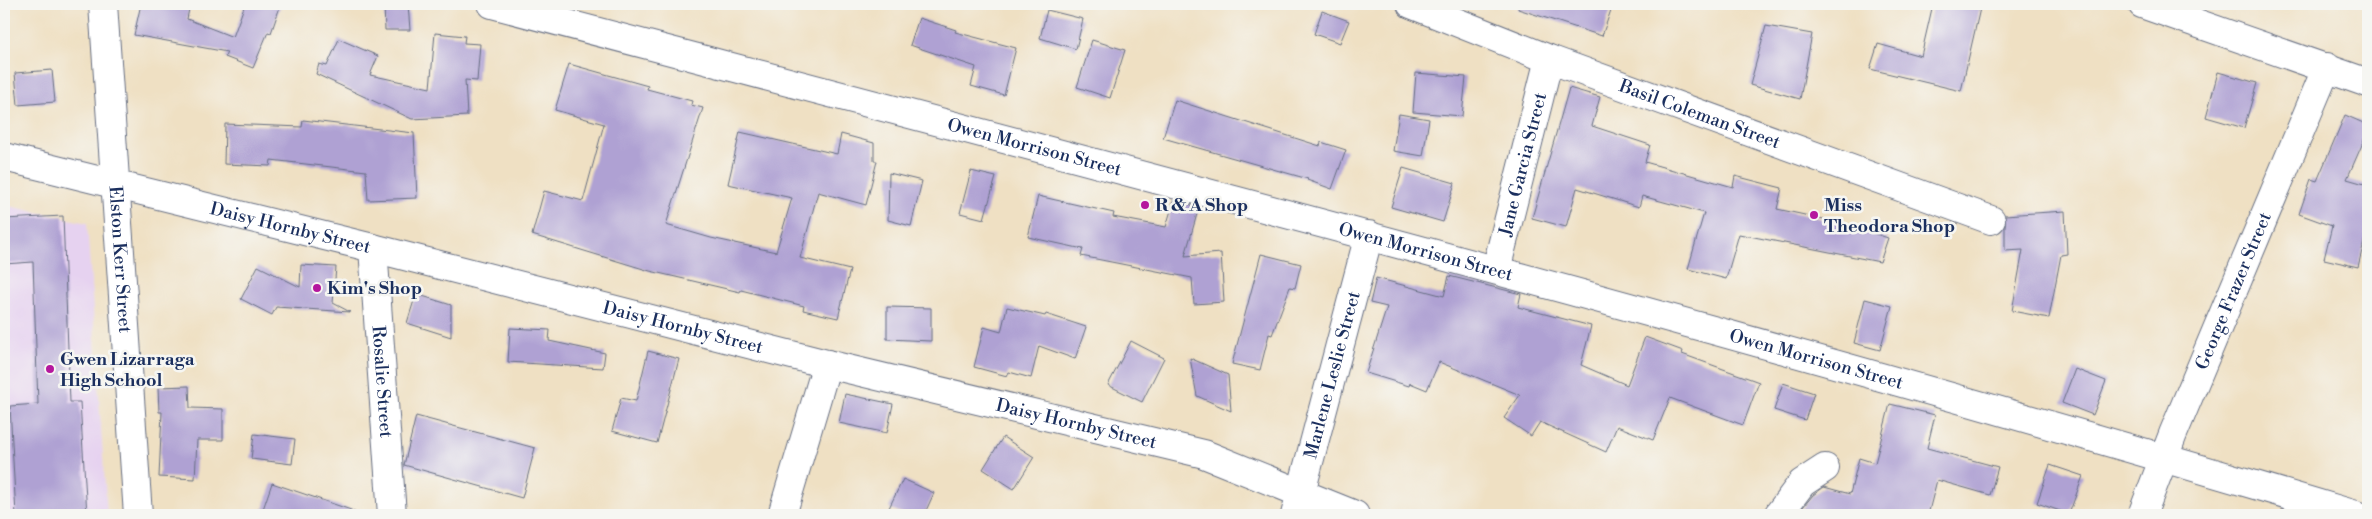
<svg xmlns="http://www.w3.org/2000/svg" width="2372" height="519" viewBox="0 0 2372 519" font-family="'Libre Bodoni',serif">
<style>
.built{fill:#e6d2f0}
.building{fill:#afa1d3}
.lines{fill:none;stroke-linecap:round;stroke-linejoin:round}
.minor-casing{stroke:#656d81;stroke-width:30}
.minor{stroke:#fff;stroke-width:28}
.poi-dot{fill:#b5179e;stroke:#f6f6f2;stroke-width:2}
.labels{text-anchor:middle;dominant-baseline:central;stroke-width:5;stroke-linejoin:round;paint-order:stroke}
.street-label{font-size:18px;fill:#1b2f5e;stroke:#f6f6f2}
.poi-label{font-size:18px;font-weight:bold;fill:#1b2f5e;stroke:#f6f6f2;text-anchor:start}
</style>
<rect width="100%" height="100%" fill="#f6f6f2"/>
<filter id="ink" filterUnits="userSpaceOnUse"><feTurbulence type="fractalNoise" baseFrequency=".02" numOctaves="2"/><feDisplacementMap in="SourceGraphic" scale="10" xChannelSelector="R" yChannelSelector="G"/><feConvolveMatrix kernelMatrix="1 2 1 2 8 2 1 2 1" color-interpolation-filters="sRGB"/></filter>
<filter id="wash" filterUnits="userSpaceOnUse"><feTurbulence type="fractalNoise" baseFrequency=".0096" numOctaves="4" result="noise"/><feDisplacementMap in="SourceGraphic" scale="20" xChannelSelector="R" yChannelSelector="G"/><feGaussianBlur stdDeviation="1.12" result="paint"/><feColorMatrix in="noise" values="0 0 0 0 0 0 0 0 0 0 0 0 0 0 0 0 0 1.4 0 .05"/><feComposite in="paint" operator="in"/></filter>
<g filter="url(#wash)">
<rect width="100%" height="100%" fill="#efe0c3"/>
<!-- built -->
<polygon class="built" points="4,205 87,223 107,515 4,515"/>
<g id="blocks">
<!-- building -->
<g class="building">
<polygon points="141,4 190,4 187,19 233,37 245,4 281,4 271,33 268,32 253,68 225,57 227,52 134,35"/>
<polygon points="408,4 410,30 385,30 384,5"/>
<polygon points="1519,4 1613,4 1602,36 1518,9"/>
<polygon points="1933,4 1981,4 1961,91 1870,69 1878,44 1921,56"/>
<polygon points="1047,10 1083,19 1076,49 1040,38"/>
<polygon points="1322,11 1349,21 1340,43 1314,34"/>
<polygon points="919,18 956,30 955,32 1016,48 1004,95 971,86 976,67 910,45"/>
<polygon points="1766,26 1812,34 1800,99 1750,85"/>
<polygon points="435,33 465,36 464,43 480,44 477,81 465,80 467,116 412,119 316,74 319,64 327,66 339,39 378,56 370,75 430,88"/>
<polygon points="1092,40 1125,50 1110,98 1077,87"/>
<polygon points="569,64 648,86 647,89 692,101 691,105 703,108 666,225 711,238 776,252 792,198 728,184 740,132 837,154 841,134 874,143 874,161 877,161 866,205 818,192 800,258 850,270 838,318 803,310 804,306 741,290 740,292 650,271 532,235 544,191 583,201 604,124 555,110"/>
<polygon points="52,70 55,102 18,105 15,73"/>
<polygon points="2218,72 2257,83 2244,128 2206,117"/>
<polygon points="1416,73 1466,77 1462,116 1413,112"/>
<polygon points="1569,88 1600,97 1592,126 1650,145 1645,162 1733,187 1735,176 1782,188 1777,209 1842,223 1888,238 1880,262 1739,234 1726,279 1688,269 1704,213 1642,196 1639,207 1577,188 1566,227 1532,218"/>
<polygon points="1175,100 1320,146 1321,142 1346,150 1332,189 1307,180 1308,179 1163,138"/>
<polygon points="1399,114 1429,119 1423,156 1393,151"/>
<polygon points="2345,115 2368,125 2368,131 2347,179 2368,185 2368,225 2358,267 2324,259 2332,226 2299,214 2311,179 2317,181"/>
<polygon points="303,120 414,133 417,198 368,200 366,171 271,160 270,166 224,164 225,124 302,127"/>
<polygon points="1403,168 1455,183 1443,222 1391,207"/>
<polygon points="971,171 996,177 984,219 960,213"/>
<polygon points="889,173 922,181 911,226 888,220"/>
<polygon points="1038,196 1114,213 1113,217 1166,227 1174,200 1199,207 1185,256 1221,253 1224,302 1194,304 1192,278 1081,256 1083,249 1028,237"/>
<polygon points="2065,211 2067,254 2061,255 2049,318 2012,311 2023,250 2005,251 2005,215"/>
<polygon points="63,216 70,402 80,402 87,515 16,515 10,406 38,404 33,262 4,264 4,219"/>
<polygon points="1261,254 1301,264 1295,288 1290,287 1272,335 1269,334 1260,370 1232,364"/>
<polygon points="301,265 336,267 333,303 350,312 276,307 272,315 241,299 258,266 300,287"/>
<polygon points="1449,276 1521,294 1518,307 1591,326 1581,365 1627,385 1645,337 1683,351 1682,354 1759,382 1743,425 1670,398 1653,440 1617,426 1606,452 1540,422 1531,436 1504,418 1520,395 1439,362 1427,390 1410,383 1409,386 1366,373 1387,307 1370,303 1376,278 1444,296"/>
<polygon points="416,294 451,305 451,337 407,323"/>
<polygon points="1865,299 1892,306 1880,350 1854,343"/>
<polygon points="887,307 931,308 931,341 887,339"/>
<polygon points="1007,307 1045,316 1046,314 1086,327 1075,359 1039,346 1031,378 1009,372 1007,376 974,367 984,327 1001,332"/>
<polygon points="510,328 550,330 549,341 605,353 603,368 508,362"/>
<polygon points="1131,341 1164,358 1142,402 1108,385"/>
<polygon points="648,351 679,359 657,443 612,431 621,398 636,401"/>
<polygon points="1190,358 1228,375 1231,411 1197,396"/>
<polygon points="2075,369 2106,381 2093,415 2062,403"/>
<polygon points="1783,383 1814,393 1805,420 1774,410"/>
<polygon points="189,386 190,408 223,409 223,440 197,440 195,479 159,477 162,412 159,412 158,387"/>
<polygon points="845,394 893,404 887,433 839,423"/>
<polygon points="1890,404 1935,415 1927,448 1998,467 1990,495 1937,480 1928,515 1801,515 1803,507 1813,495 1824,487 1850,494 1859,458 1875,463"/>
<polygon points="416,416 535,448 522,498 404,465"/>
<polygon points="254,434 295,439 292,464 251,459"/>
<polygon points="1003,437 1034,457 1014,489 983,469"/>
<polygon points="2050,465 2083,476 2069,514 2037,503"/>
<polygon points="903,479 934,493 924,515 906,515 889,508"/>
<polygon points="272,483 354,511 353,515 261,515"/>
</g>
</g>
</g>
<g filter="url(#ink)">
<use href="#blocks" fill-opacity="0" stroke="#656d81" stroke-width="1"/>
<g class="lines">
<!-- minor casing -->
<g class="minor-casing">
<g id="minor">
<path id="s1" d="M103,4l35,511"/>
<path id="s2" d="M492,4c623,164 1247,326 1864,511"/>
<path id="s3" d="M1411,4l138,55 442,161"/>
<polyline points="2142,4 2368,83"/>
<path id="s4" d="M4,157l369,91 454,116 377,90 151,61"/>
<path id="s5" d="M373,248l19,267"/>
<path id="s6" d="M1496,270l53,-211"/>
<polyline points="782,515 827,364"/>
<path id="s7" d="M1295,515l74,-280"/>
<polyline points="1778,515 1802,483 1825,468"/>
<path id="s8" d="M2142,515l31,-81 154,-367"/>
</g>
</g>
<!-- minor -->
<use href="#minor" class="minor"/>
</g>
</g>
<!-- markers -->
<g class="poi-dot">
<circle cx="1145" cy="205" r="5"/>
<circle cx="1814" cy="215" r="5"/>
<circle cx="317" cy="288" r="5"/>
<circle cx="50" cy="369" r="5"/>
</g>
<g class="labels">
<!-- street labels -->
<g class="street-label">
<text stroke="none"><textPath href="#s3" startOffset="309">Basil Coleman Street</textPath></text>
<text stroke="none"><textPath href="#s2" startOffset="561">Owen Morrison Street</textPath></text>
<text stroke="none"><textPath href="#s6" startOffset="109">Jane Garcia Street</textPath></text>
<text stroke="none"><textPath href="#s4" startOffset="295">Daisy Hornby Street</textPath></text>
<text stroke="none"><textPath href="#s2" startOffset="966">Owen Morrison Street</textPath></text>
<text stroke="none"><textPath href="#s1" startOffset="256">Elston Kerr Street</textPath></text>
<text stroke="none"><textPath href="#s8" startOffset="242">George Frazer Street</textPath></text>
<text stroke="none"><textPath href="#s4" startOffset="700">Daisy Hornby Street</textPath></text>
<text stroke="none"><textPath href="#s2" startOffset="1371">Owen Morrison Street</textPath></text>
<text stroke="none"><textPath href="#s7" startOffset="145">Marlene Leslie Street</textPath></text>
<text stroke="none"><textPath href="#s5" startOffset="134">Rosalie Street</textPath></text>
<text stroke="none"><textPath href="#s4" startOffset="1105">Daisy Hornby Street</textPath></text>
</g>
<!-- poi labels -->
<g class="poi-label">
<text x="1155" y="205">R &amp; A Shop</text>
<text x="1824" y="205">Miss<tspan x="1824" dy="21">Theodora Shop</tspan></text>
<text x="327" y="288">Kim's Shop</text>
<text x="60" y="359">Gwen Lizarraga<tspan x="60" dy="21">High School</tspan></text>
</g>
</g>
<!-- margin -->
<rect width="2372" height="519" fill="none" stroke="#f6f6f2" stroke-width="20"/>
</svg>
